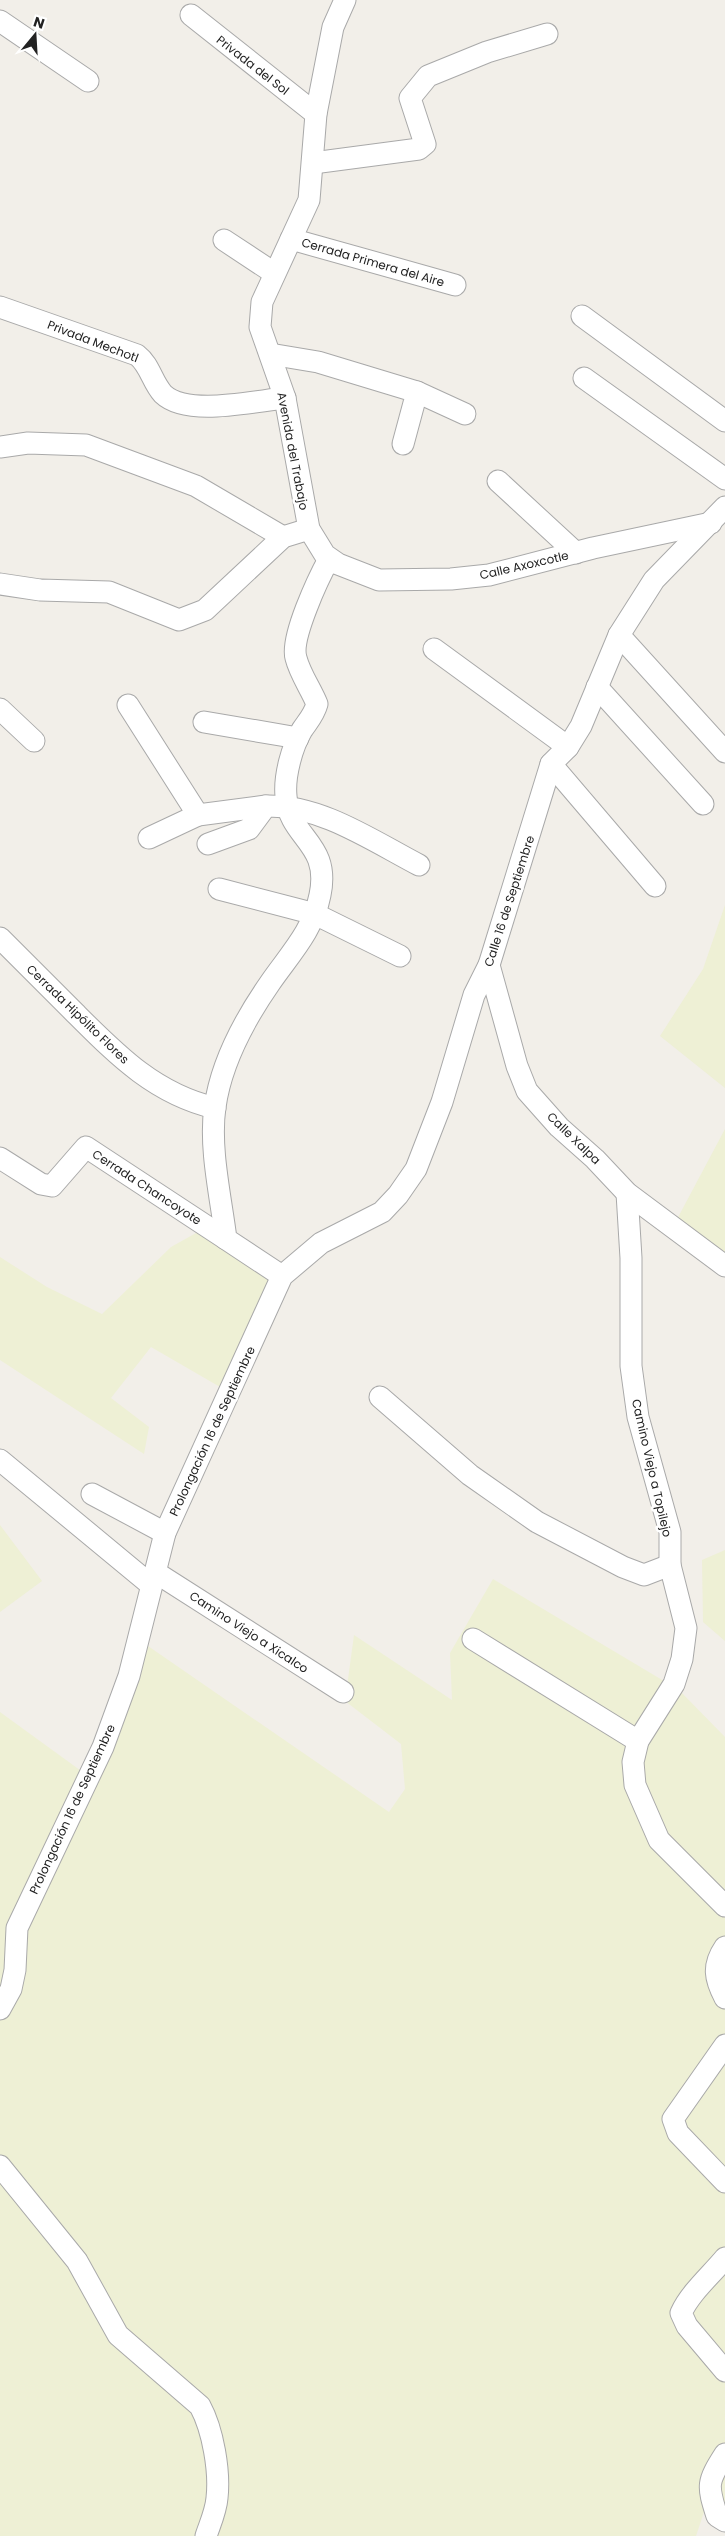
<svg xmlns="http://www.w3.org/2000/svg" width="725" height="2536" viewBox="0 0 725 2536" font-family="Poppins,sans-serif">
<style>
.farmland{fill:#eef0d5}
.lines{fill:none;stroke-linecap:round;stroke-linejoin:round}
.minor-casing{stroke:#a9a9a9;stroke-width:23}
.minor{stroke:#fff;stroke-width:21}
.labels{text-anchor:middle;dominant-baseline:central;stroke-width:5;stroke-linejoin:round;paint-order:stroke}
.street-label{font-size:12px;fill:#222;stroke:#fff}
</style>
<rect width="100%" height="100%" fill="#f2efe9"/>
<!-- farmland -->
<g class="farmland">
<polygon points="725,905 725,1088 660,1036 703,969"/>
<polygon points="725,1129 725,1267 675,1223"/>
<polygon points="205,1228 289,1283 227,1391 151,1347 111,1398 149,1427 144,1454 0,1360 0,1257 47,1287 102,1314 171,1247"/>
<polygon points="0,1525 42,1581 0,1612"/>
<polygon points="725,1550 725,1641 703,1622 702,1560"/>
<polygon points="493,1579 679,1690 725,1737 725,2516 707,2503 696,2536 0,2536 0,1712 95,1781 148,1646 389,1812 405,1789 401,1744 345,1701 354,1635 452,1700 450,1653"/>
</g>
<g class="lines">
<!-- minor casing -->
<g class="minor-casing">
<g id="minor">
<polyline points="345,0 333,27 316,114 309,200 262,302 260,327 285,398 309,529 325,555 338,564 379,580 451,579 489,575 593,548 711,523"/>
<polyline points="191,15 316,114"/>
<polyline points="0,21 88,81"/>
<polyline points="313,163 419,149 425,144 410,98 428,76 487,52 547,34"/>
<polyline points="291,239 455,285"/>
<polyline points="224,240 274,273"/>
<path d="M0,307l137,48c13,10 15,27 26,39 24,23 91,7 122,4"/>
<polyline points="582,316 725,421"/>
<polyline points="270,354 318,362 417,392 403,444"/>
<polyline points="584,378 725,479"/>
<polyline points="417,392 465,414"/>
<polyline points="0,447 28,443 86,445 196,486 283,537"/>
<polyline points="498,481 576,553"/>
<polyline points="0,584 40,590 109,592 179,620 205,610 283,537 309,529"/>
<polyline points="619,635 725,752"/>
<polyline points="434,649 568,747"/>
<polyline points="597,687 703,804"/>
<polyline points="128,705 198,815 149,838"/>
<polyline points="0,709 34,741"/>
<polyline points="204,722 298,738"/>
<polyline points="551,764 655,886"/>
<polyline points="198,815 266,806"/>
<path d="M208,844l41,-15 17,-23c55,-1 105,34 153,59"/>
<polyline points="219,889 315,914 400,956"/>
<path d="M0,938c25,25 50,50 75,75 42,42 80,81 140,95"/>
<polyline points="489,965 517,1066 527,1091 559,1127 595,1159 627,1193 725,1266"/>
<polyline points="0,1158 41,1184 52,1186 86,1147 226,1239"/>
<polyline points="627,1193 631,1258 631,1366 638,1417 670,1532 670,1565 686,1628 682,1659 674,1684 638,1741 633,1762 635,1785 659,1840 725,1906"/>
<path d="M282,1276l-56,-37c-5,-41 -17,-91 -11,-132 6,-44 30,-88 55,-124 20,-29 43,-52 50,-88 11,-53 -31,-56 -34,-99 -2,-20 6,-49 16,-66 6,-9 12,-15 15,-26 -6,-15 -17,-30 -21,-46 -6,-20 23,-81 33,-99"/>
<polyline points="380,1397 470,1475 537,1522 623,1567 644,1575 670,1565"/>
<polyline points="0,1460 151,1585"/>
<polyline points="92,1494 165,1533"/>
<polyline points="155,1572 343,1692"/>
<polyline points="473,1639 638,1741"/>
<path d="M725,1947c-13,19 -10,32 0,51"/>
<polyline points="0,2009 11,1989 15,1970 17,1928 103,1747 129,1676 165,1533 282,1276 321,1243 382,1212 398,1195 416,1169 442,1102 474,995 489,965 551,764 568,747 581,726 619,635 654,580 725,507"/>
<polyline points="725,2045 673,2119 678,2133 725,2182"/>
<path d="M0,2166l77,95 41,74 82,71c13,24 20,65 17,92 -1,13 -7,26 -11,38"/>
<path d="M725,2258c-14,17 -35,35 -44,55l6,13 38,45"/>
<path d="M725,2454c-18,28 -18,31 -8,62l8,5"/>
</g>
</g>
<!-- minor -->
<use href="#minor" class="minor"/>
</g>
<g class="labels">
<!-- street labels -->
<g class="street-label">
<text transform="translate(253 65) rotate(38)">Privada del Sol</text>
<text transform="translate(373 262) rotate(16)">Cerrada Primera del Aire</text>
<text transform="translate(93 341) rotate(21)">Privada Mechotl</text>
<text transform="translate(293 451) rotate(79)">Avenida del Trabajo</text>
<text transform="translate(524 565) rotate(-13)">Calle Axoxcotle</text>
<text transform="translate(509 901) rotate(-72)">Calle 16 de Septiembre</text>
<text transform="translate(78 1014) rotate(44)">Cerrada Hipólito Flores</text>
<text transform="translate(574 1138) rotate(44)">Calle Xalpa</text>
<text transform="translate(147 1187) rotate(33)">Cerrada Chancoyote</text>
<text transform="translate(212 1431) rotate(-65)">Prolongación 16 de Septiembre</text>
<text transform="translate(652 1468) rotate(77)">Camino Viejo a Topilejo</text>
<text transform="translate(249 1632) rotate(33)">Camino Viejo a Xicalco</text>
<text transform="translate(72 1809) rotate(-65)">Prolongación 16 de Septiembre</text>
</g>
</g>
<!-- north arrow -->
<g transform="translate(35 35) rotate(18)" stroke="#ffffff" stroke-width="4" paint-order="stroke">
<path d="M0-4L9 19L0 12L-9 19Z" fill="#222222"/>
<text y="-8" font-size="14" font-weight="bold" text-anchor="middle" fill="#222222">N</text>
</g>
</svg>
